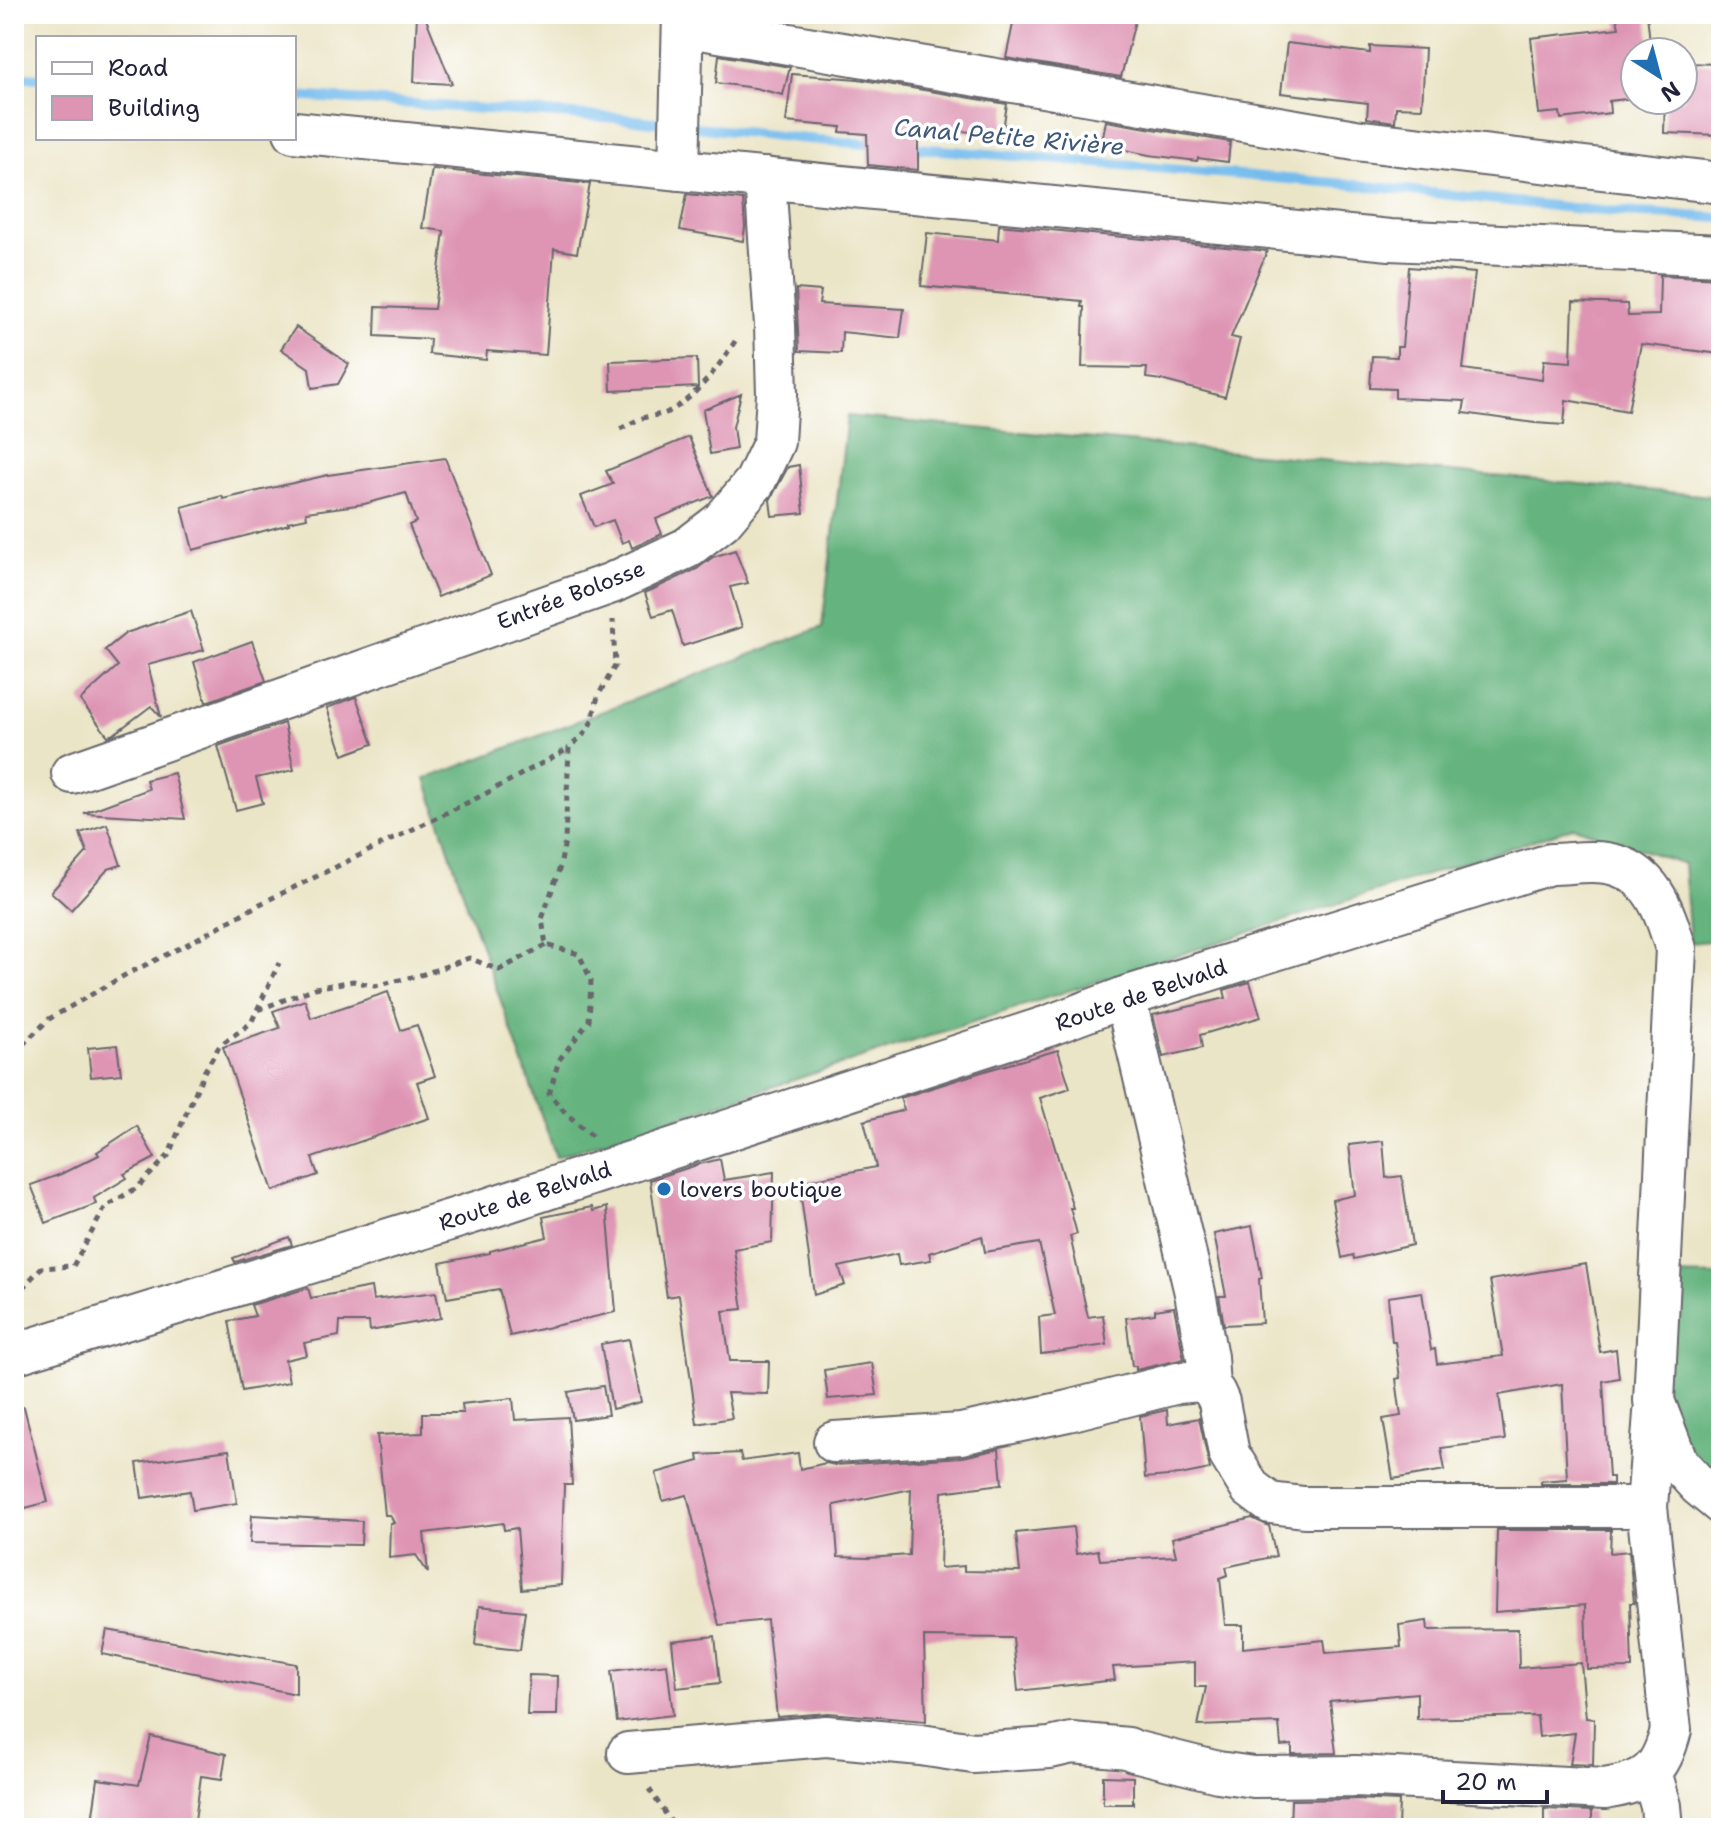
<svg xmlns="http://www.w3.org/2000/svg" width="1735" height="1842" viewBox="0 0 1735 1842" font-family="'Shantell Sans',sans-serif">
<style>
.forest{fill:#65b37e;stroke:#446a5c;stroke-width:2}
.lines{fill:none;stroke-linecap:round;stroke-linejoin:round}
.stream{stroke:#75bced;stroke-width:10}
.building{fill:#de95b4;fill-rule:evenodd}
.minor-casing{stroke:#68666c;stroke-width:44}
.path{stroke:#68666c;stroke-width:5;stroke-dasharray:6 6;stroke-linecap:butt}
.minor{stroke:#fff;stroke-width:40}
.poi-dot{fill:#1f6fb2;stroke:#fff;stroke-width:3}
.labels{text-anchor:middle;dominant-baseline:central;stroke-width:7;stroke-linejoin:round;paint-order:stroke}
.street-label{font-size:22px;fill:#22223b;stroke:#fff}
.poi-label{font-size:22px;fill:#22223b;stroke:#fff;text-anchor:start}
.water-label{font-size:24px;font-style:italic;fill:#3f5879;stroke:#fff}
</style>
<rect width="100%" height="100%" fill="#fff"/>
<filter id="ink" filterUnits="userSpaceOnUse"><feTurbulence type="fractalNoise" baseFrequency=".0125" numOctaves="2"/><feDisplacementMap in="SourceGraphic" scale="16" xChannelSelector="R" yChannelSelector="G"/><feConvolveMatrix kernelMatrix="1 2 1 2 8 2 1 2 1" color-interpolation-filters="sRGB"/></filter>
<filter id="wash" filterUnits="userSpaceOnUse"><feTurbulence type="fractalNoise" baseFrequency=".006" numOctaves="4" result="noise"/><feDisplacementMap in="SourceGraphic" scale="32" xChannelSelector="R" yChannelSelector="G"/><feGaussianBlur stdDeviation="1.8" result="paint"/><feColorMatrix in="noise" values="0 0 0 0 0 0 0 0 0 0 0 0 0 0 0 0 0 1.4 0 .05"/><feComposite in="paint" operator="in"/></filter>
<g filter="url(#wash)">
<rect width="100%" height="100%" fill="#ebe5c7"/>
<!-- forest -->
<g class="forest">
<polygon points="847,416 1721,497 1721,940 1690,943 1684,864 1574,827 556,1157 469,911 426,779 822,627"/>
<polygon points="1662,1275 1721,1276 1721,1476 1713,1474 1653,1409"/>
</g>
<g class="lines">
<!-- stream -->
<g class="stream">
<polyline points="14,76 38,78"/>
<polyline points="294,96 618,118 671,124"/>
<polyline points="687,126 796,138 878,145"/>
<polyline points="906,147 1347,184 1590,210 1721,218"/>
</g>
</g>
<g id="blocks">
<!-- building -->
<g class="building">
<polygon points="417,14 424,14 452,84 414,82"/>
<polygon points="1015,14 1031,14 1094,22 1096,14 1106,14 1135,21 1121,77 1006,58"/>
<polygon points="1616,14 1647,14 1651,52 1635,52 1635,98 1609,101 1610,113 1561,119 1560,112 1539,114 1531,38 1619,28"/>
<polygon points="1287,43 1370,53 1370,46 1425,49 1422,108 1396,107 1395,122 1367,118 1368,103 1281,93"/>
<polygon points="719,55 790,67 783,95 755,88 716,83"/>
<polygon points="1683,63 1721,64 1721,135 1664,133 1665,100 1683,100"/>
<polygon points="792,74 858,79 1007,104 1002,136 954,130 953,137 918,131 918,170 868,165 867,134 840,132 841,127 786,122"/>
<polygon points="1106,121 1230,142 1228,162 1198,158 1197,161 1149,155 1101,145"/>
<polygon points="432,169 590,184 577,253 554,249 546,355 487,351 486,360 429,354 430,339 375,336 376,307 434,309 444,231 422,228"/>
<polygon points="687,194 743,200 745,227 743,241 680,230"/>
<polygon points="999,225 1267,251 1231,337 1240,339 1225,397 1161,380 1146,378 1147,368 1082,367 1084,307 1081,307 1082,301 921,286 927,233 998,240"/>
<polygon points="1409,267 1475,273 1463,369 1542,380 1544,360 1571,362 1573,302 1627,304 1628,316 1659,315 1660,275 1721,278 1721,354 1641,344 1628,411 1566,400 1564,425 1535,423 1463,413 1465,401 1395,398 1395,389 1370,388 1372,356 1397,357 1397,347 1402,347"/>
<polygon points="796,289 821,291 819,304 904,309 900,338 842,332 841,353 799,351"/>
<polygon points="296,327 349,364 338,384 312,388 309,368 281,349"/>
<polygon points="697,358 698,387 611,391 610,361"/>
<polygon points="741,394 733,427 736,449 710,454 703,410"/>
<polygon points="689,437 713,496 656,519 662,534 632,548 629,540 622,543 613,520 594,527 581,496 613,484 606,471"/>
<polygon points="445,458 491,575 438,597 409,525 416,522 406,493 364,504 306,512 307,518 288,522 289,524 193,550 182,507 222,496 223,499 328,475"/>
<polygon points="799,465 804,513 772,516 770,500 788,467"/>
<polygon points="735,550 748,583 730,587 742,627 683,646 672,610 653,616 645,593 697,569 713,557"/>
<polygon points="191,611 204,650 148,665 161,717 151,706 114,734 108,736 80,700 118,666 105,650 126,633"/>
<polygon points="252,641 266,681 206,702 194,662"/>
<polygon points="356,697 373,744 343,755 327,708"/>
<polygon points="284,723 294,770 256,778 263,803 236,810 218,746"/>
<polygon points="174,773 185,819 84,813 149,789 146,780"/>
<polygon points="107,824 121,865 108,869 71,910 51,892 87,852 80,833"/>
<polygon points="1250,982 1261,1017 1200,1035 1202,1048 1163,1057 1153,1015 1226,998 1224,990"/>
<polygon points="388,992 401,1030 417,1025 435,1076 417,1082 429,1118 312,1158 318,1175 273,1191 223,1047 280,1028 273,1011 305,1000 311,1018"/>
<polygon points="117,1045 121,1074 91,1077 88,1048"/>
<polygon points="1058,1050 1070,1088 1040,1098 1073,1208 1070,1208 1077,1234 1070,1236 1088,1317 1103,1315 1107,1345 1041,1354 1039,1317 1055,1315 1039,1243 985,1252 982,1236 929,1253 931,1260 899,1265 897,1254 839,1267 845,1285 814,1295 799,1182 876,1167 864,1121 904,1110 900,1098 988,1070"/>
<polygon points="137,1126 155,1158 124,1174 127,1178 94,1198 96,1204 46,1223 31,1185 61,1174 99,1155 97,1152"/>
<polygon points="1383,1141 1386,1178 1402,1176 1412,1245 1354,1259 1353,1255 1342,1258 1332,1200 1355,1195 1349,1145"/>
<polygon points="720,1159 724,1180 774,1172 772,1242 734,1249 743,1309 723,1311 730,1361 769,1361 768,1394 727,1393 732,1418 697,1424 679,1295 667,1297 650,1180 700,1164"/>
<polygon points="592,1207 593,1211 607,1207 616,1312 510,1336 499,1289 447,1298 440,1263 490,1253 490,1251 547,1237 543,1217"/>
<polygon points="1252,1226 1262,1278 1259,1279 1262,1323 1224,1325 1219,1296 1226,1296 1214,1234"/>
<polygon points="289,1237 292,1245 235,1262 233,1258"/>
<polygon points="1586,1264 1600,1352 1616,1349 1619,1378 1603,1381 1609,1477 1613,1477 1613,1484 1541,1484 1541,1481 1567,1479 1562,1384 1499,1395 1505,1440 1441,1448 1445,1470 1393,1479 1383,1419 1401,1416 1396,1379 1400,1378 1395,1342 1392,1342 1388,1297 1422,1292 1431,1350 1435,1349 1437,1364 1503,1356 1490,1280"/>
<polygon points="371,1287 373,1300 436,1292 441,1318 370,1331 369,1322 340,1322 339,1336 304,1343 307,1355 285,1360 289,1382 242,1391 229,1321 255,1316 251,1305 308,1288 311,1298"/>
<polygon points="1174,1307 1184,1359 1136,1370 1136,1366 1132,1366 1126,1318 1155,1314 1155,1310"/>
<polygon points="629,1339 641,1402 612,1409 601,1344"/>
<polygon points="872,1363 877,1395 828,1399 824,1370"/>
<polygon points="603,1386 608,1415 573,1420 568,1392"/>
<polygon points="513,1398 515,1420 568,1417 572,1485 564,1485 561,1585 522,1589 517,1528 504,1530 503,1523 424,1533 428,1573 416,1555 389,1558 390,1523 394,1523 390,1515 385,1515 377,1435 423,1433 423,1413 463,1413 462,1404"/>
<polygon points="24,1407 48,1502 14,1511 14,1408"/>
<polygon points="1167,1410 1168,1424 1199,1418 1210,1469 1180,1475 1145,1478 1140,1416"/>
<path d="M999,1449l3,35 -60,8 -2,76 24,-2v5l56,1 -4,-39 57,-6 3,27 22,-4 2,10 76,-4 -4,-18 80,-20 17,8 7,30 -50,11 2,8 -8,3 5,47h18v23l81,-8 2,13 75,-6 -2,-22 28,-4 1,9 90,-1 1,39 62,-5 5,55 8,1 -1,46 -23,-1 5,-31 -36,4 -2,-21 -120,3v-26l-87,8 6,52 -44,1v-9l-11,1 -2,-23 -81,3 8,-39h-11v-25l-82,5 2,13 -97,11 -5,-53 -89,-1 2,84 -98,-8 -51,4 -10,-97 -48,5 -32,-130 -24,6 -7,-28 43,-12 -1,-6 42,-2 2,8 56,-8 2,16 26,-6 9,2 128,-8zM911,1489l-2,66 -41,3 -30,-1 -4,-52z"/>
<polygon points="229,1450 237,1503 193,1510 190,1491 142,1498 137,1463"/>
<polygon points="252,1515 362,1521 361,1545 250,1543"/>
<polygon points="1497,1530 1611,1530 1610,1553 1629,1551 1634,1603 1630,1603 1632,1668 1587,1669 1585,1605 1495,1612"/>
<polygon points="479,1606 525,1611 520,1650 475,1645"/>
<polygon points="107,1630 296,1664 296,1694 102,1654"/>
<polygon points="715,1636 720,1683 677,1688 672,1641"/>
<polygon points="667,1664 673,1715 617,1722 611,1671"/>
<polygon points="529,1675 558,1676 557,1715 527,1715"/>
<polygon points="151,1736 226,1754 222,1779 201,1776 194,1828 91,1828 98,1779 139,1785"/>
<polygon points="1103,1776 1133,1777 1133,1804 1103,1804"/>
<polygon points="1356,1799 1399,1801 1398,1828 1290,1828 1291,1800"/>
<polygon points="1544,1809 1592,1811 1592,1828 1544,1828"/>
</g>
</g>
</g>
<g filter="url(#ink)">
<use href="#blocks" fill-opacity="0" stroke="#68666c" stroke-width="2"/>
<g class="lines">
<!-- minor casing -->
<g class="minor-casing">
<g id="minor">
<polyline points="683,26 1355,140 1721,183"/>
<polyline points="294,132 1390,240 1721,255"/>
<polyline points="679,170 683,14"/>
<polyline points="72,773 612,583 687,548 722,521 755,482 774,442 777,394 775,325 765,178"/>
<polyline points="1125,997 1195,1293 1207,1357 1209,1386"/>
<path d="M14,1354l472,-145 562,-183 77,-29 425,-133c18,0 38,-4 56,-1 46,7 58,47 70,86l-22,452 24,62 21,23 22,18"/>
<polyline points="834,1442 961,1434 1068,1411 1178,1383 1200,1381 1209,1386 1215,1393 1219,1402 1229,1454 1250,1488 1270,1503 1304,1507 1647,1507"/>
<path d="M628,1753l198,-17 95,9 52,8 77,-5 22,-5 56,5 6,3 84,21 35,5 103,-1 249,13c42,-7 55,-17 66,-59l-24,-223 7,-94"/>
<polyline points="1651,1772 1661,1806 1663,1828"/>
</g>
</g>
<!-- path -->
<g class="path">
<path d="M620,429c8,-4 16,-9 23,-11 9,-3 17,-2 25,-6 28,-14 53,-48 69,-74"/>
<polyline points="258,1010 315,988 353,981 375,986 424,974 469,958 499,970 546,945"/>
<polyline points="14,1053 49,1019 127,974 186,945 260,904 483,795 568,749"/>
<polyline points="592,1136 568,1115 549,1094 559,1060 589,1021 591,980 579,954 546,945 542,919 560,867 565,841 569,748 584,734 592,721 598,696 615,666 613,620"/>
<polyline points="14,1297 41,1268 73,1266 106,1206 137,1188 168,1156 204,1072 220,1045 251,1023 279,963"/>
<polyline points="649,1789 675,1828"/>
</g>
<!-- minor -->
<use href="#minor" class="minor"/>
</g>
</g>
<!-- markers -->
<circle class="poi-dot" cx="664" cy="1189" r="8"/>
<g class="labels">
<!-- street labels -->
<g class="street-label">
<text transform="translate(571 595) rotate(-21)">Entrée Bolosse</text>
<text transform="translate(1141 995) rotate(-19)">Route de Belvald</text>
<text transform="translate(525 1196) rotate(-18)">Route de Belvald</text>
</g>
<!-- poi labels -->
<g class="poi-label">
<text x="680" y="1189">lovers boutique</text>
</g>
<!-- water labels -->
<g class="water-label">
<text transform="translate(1009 137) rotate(5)">Canal Petite Rivière</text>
</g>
</g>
<!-- margin -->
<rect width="1735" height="1842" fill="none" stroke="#fff" stroke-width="48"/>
<!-- legend -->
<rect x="36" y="36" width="260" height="104" fill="#ffffff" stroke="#a7a7b1" stroke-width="2"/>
<rect x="52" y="62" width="40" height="12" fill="#ffffff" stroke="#a7a7b1" stroke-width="2"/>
<text x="108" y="76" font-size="24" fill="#22223b">Road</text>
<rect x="52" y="96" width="40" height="24" fill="#de95b4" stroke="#a7a7b1" stroke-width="2"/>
<text x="108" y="116" font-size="24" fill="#22223b">Building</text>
<!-- north arrow -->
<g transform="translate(1659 76) rotate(144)"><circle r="38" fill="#ffffff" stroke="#a7a7b1" stroke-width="2"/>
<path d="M0-6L14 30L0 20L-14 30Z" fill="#1f6fb2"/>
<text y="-12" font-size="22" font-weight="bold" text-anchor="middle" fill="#22223b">N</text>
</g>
<!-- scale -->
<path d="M1443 1790v12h104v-12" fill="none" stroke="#22223b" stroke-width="4"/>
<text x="1455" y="1790" font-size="24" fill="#22223b" stroke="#ffffff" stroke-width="6" paint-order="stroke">20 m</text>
</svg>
